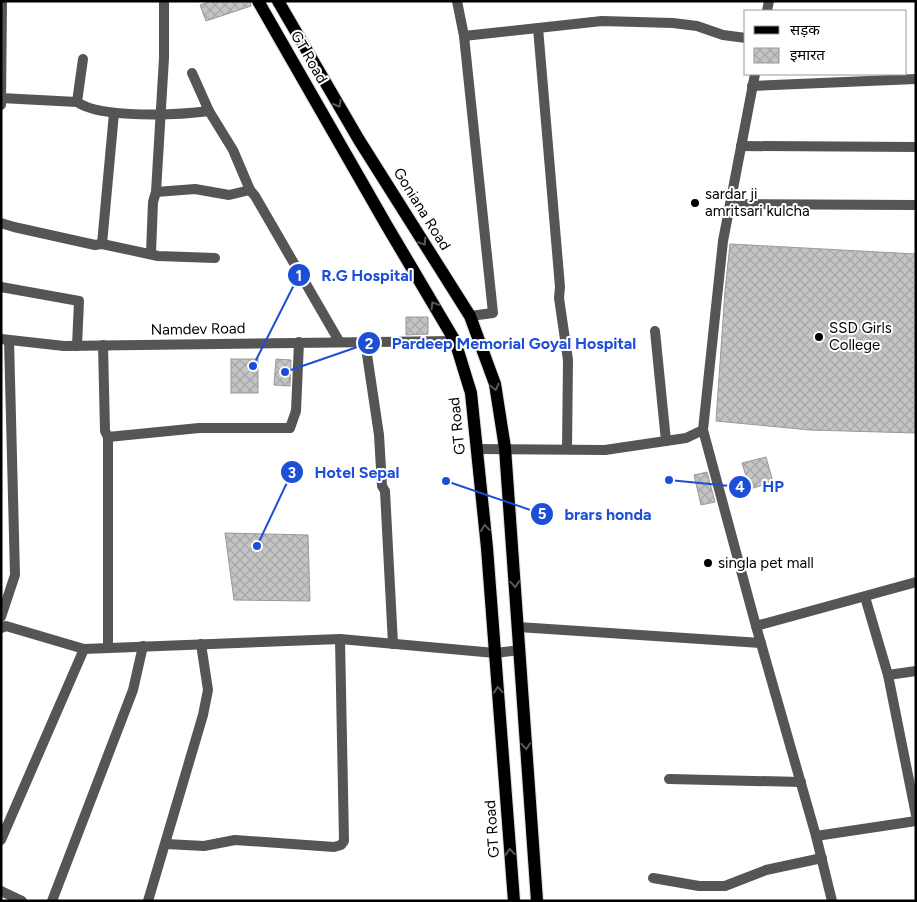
<svg xmlns="http://www.w3.org/2000/svg" width="917" height="902" viewBox="0 0 917 902" font-family="Figtree,'Noto Sans Devanagari',sans-serif">
<style>
.building{fill:url(#building-cross-hatch);stroke:#999}
.lines{fill:none;stroke-linecap:round;stroke-linejoin:round}
.primary-casing{stroke:#dbdbdb;stroke-width:14}
.minor{stroke:#555;stroke-width:10}
.tertiary{stroke:#555;stroke-width:10}
.primary{stroke:#000;stroke-width:12}
.oneway{stroke:#595959}
.poi-dot{fill:#000;stroke:#fff;stroke-width:2}
.labels{text-anchor:middle;dominant-baseline:central;stroke-width:4;stroke-linejoin:round;paint-order:stroke}
.street-label{font-size:15px;fill:#000;stroke:#fff}
.poi-label{font-size:15px;fill:#000;stroke:#fff;text-anchor:start}
.leader{fill:none;stroke:#1d4ed8;stroke-width:2}
.callout-dot{fill:#1d4ed8;stroke:#fff;stroke-width:2}
.mark-label{font-size:15px;text-anchor:middle;font-weight:bold;fill:#fff}
.callout-label{font-size:16px;text-anchor:middle;font-weight:bold;fill:#1d4ed8;stroke:#fff;stroke-width:4;stroke-linejoin:round;paint-order:stroke}
</style>
<defs>
<pattern id="building-cross-hatch" width="8" height="8" patternUnits="userSpaceOnUse" patternTransform="scale(1.25)"><rect width="8" height="8" fill="#c4c4c4"/><path d="M0 0l8 8M0 8l8-8" fill="none" stroke="#a7a7a7"/></pattern>
</defs>
<rect width="100%" height="100%" fill="#fff"/>
<!-- building -->
<g class="building">
<polygon points="211,1 250,1 251,6 206,21 200,5"/>
<polygon points="730,244 916,254 916,433 810,430 716,421 725,291"/>
<polygon points="406,317 428,317 428,334 406,335"/>
<rect x="231" y="359" width="27" height="34"/>
<polygon points="276,359 291,360 290,386 274,385"/>
<polygon points="766,457 773,482 750,489 742,463"/>
<polygon points="707,472 715,502 701,505 694,475"/>
<polygon points="225,533 308,535 310,601 234,600"/>
</g>
<g class="lines">
<!-- primary casing -->
<g class="primary-casing">
<g id="primary">
<polyline points="258,1 387,226 455,341 471,393 487,548 514,901"/>
<polyline points="278,1 359,140 470,316 495,384 505,448 537,901"/>
</g>
</g>
<!-- minor -->
<g class="minor">
<polyline points="457,1 464,36 602,21 673,23 697,26 723,35 746,38"/>
<polyline points="538,28 560,287 559,298 568,360 567,449"/>
<polyline points="464,36 493,313 470,316"/>
<polyline points="192,73 209,111 233,150 250,190 255,196 339,341"/>
<polyline points="752,86 916,79"/>
<path d="M1,98l76,4c24,17 102,13 132,9"/>
<polyline points="77,102 83,59"/>
<polyline points="1,105 2,1"/>
<polyline points="741,146 916,147"/>
<polyline points="156,192 195,189 229,195 250,190"/>
<polyline points="730,204 916,205"/>
<polyline points="1,223 14,227 95,245 102,244 158,256 215,258"/>
<polyline points="102,244 114,113"/>
<polyline points="151,253 153,202 156,192 164,58 164,1"/>
<polyline points="1,287 79,301 77,346"/>
<polyline points="655,331 666,441"/>
<polyline points="365,341 379,435 382,486 385,491 393,644"/>
<polyline points="103,345 105,431 108,437 108,648"/>
<polyline points="108,437 199,428 290,428 296,411 299,342"/>
<polyline points="865,597 888,675 916,815"/>
<polyline points="1,617 15,575 9,340"/>
<polyline points="756,626 916,582"/>
<polyline points="1,628 6,626 84,649 1,840"/>
<polyline points="888,675 916,671"/>
<polyline points="669,779 801,782"/>
<polyline points="816,836 916,821"/>
<polyline points="166,844 204,846 235,840 334,847 341,845 344,841 340,639"/>
<polyline points="653,878 699,886 725,886 766,870 822,858"/>
<polyline points="1,891 22,901"/>
<polyline points="52,901 133,690 143,646"/>
<polyline points="148,901 203,715 208,690 201,644"/>
</g>
<!-- tertiary -->
<g class="tertiary">
<polyline points="767,11 769,1"/>
<polyline points="1,339 64,346 455,341"/>
<polyline points="703,430 756,626 816,836 832,901"/>
<polyline points="476,449 605,450 686,438 703,430 723,241 755,74"/>
<polyline points="518,627 761,643"/>
<polyline points="84,649 340,639 495,653 520,650"/>
</g>
<!-- primary -->
<use href="#primary" class="primary"/>
</g>
<!-- one-way arrows -->
<defs><path id="oneway-chevron" d="M-2-3.5L2.5 0L-2 3.5" fill="none" stroke-width="1.6" stroke-linecap="round" stroke-linejoin="round" transform="scale(1.25)"/></defs>
<g class="oneway">
<use href="#oneway-chevron" transform="translate(338 104) rotate(60)"/>
<use href="#oneway-chevron" transform="translate(423 242) rotate(58)"/>
<use href="#oneway-chevron" transform="translate(434 305) rotate(-121)"/>
<use href="#oneway-chevron" transform="translate(495 387) rotate(77)"/>
<use href="#oneway-chevron" transform="translate(485 528) rotate(-97)"/>
<use href="#oneway-chevron" transform="translate(515 584) rotate(86)"/>
<use href="#oneway-chevron" transform="translate(498 690) rotate(-94)"/>
<use href="#oneway-chevron" transform="translate(526 746) rotate(86)"/>
<use href="#oneway-chevron" transform="translate(510 852) rotate(-94)"/>
</g>
<!-- markers -->
<g class="poi-dot">
<circle cx="695" cy="203" r="5"/>
<circle cx="819" cy="337" r="5"/>
<circle cx="708" cy="563" r="5"/>
</g>
<g class="labels">
<!-- street labels -->
<g class="street-label">
<text transform="translate(309 57) rotate(60)">GT Road</text>
<text transform="translate(422 209) rotate(58)">Goniana Road</text>
<text transform="translate(198 329) rotate(-1)">Namdev Road</text>
<text transform="translate(457 426) rotate(-96)">GT Road</text>
<text transform="translate(492 829) rotate(-94)">GT Road</text>
</g>
<!-- poi labels -->
<g class="poi-label">
<text x="705" y="194">sardar ji<tspan x="705" dy="17">amritsari kulcha</tspan></text>
<text x="829" y="328">SSD Girls<tspan x="829" dy="17">College</tspan></text>
<text x="718" y="563">singla pet mall</text>
</g>
</g>
<!-- callouts -->
<path class="leader" d="M253 366L299 275M285 372L369 343M257 546L292 472M669 480L740 487M446 481L542 514"/>
<g class="callout-dot">
<circle cx="253" cy="366" r="5"/>
<circle cx="285" cy="372" r="5"/>
<circle cx="257" cy="546" r="5"/>
<circle cx="669" cy="480" r="5"/>
<circle cx="446" cy="481" r="5"/>
<circle cx="299" cy="275" r="12"/>
<circle cx="369" cy="343" r="12"/>
<circle cx="292" cy="472" r="12"/>
<circle cx="740" cy="487" r="12"/>
<circle cx="542" cy="514" r="12"/>
</g>
<g class="mark-label">
<text x="299" y="281">1</text>
<text x="369" y="349">2</text>
<text x="292" y="478">3</text>
<text x="740" y="492">4</text>
<text x="542" y="519">5</text>
</g>
<g class="callout-label">
<text x="367" y="281">R.G Hospital</text>
<text x="514" y="349">Pardeep Memorial Goyal Hospital</text>
<text x="357" y="478">Hotel Sepal</text>
<text x="773" y="492">HP</text>
<text x="608" y="520">brars honda</text>
</g>
<!-- border -->
<rect width="917" height="902" fill="none" stroke="#000000" stroke-width="5"/>
<!-- legend -->
<rect x="744" y="10" width="162" height="65" fill="#ffffff" stroke="#999999"/>
<rect x="754" y="26" width="25" height="8" fill="#000000" stroke="#999999"/>
<text x="790" y="35" font-size="15" fill="#000000">सड़क</text>
<rect x="754" y="48" width="25" height="15" fill="url(#building-cross-hatch)" stroke="#999999"/>
<text x="790" y="60" font-size="15" fill="#000000">इमारत</text>
</svg>
